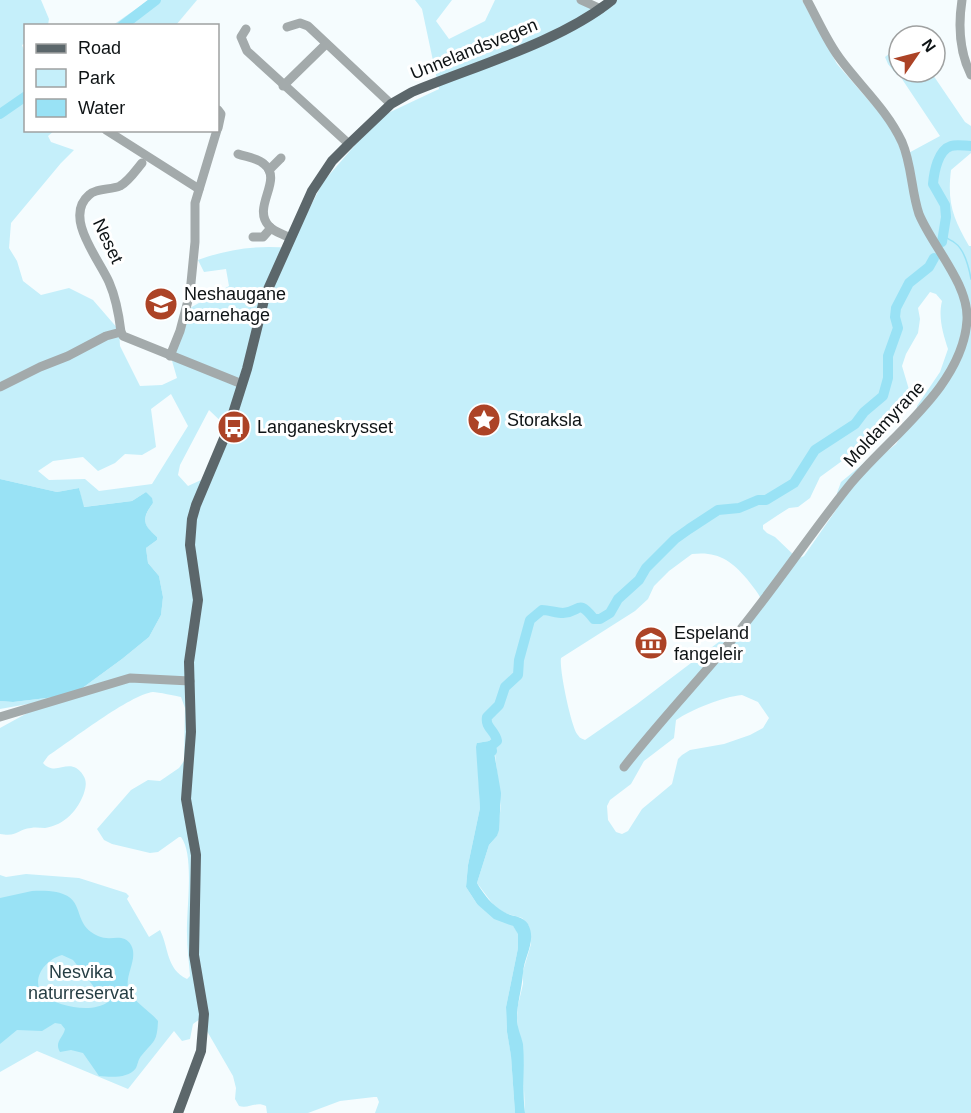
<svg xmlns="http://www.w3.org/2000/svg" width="971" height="1113" viewBox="0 0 971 1113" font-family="Arial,sans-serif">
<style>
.green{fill:#c5effa;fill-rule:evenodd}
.water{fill:#99e2f5;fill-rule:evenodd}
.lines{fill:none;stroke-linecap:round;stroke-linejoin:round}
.stream{stroke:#99e2f5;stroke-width:1.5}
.river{stroke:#99e2f5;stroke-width:10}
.minor{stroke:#a3aaab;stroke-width:9}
.major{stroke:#5c676b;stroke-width:10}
.labels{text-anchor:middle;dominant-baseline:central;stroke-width:6;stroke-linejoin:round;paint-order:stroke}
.street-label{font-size:18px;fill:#0e1315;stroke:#fff}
.poi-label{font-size:18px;fill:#0e1315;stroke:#fff;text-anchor:start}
.park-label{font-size:18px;fill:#263e44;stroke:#fff}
</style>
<rect width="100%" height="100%" fill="#f5fcfe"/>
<!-- green -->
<g class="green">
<polygon points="0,0 41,0 49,19 48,25 26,26 25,43 22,45 25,53 25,92 0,110"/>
<polygon points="149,0 197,0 176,25 113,25"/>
<path d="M415,0h37l-16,21 13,18 36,-18 10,-21h84l17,9 19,-9h187l35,64 46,53 10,14 10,25 37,-20 -38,-57 3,-2 -1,-5h27l34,50 6,4v27l-20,17c-4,33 2,48 18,76h2v867h-446l-3,-71 -4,-12 -1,-12 1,-13 5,-21v-13l8,-27 -2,-18 -7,-8 -17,-5 -10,-6 -18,-24 12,-38 8,-9 4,-31 -7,-59 3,-2 -2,-4 -18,3 3,65 -12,57 -2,22 11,17 36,22 5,7v15l-12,59 1,25 4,23 4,58h-140l4,-11 -2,-5h-3l-34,4 -32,12h-41l-1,-7c-10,-5 -17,3 -27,0l-4,-7 1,-11 -3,-12 -33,-57 -7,5 -3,15 -8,2 -8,-10 -46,58 -91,-38 -37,21v-197l6,2 20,-3 53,4 47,15 3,3 -2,3 22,38 11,-7c9,18 6,39 27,49l3,-3c-1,-14 -3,-28 -3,-42 -1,-23 8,-79 -6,-97h-2l-21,15 -8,1 -38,-9 -8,-4 -7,-11 34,-39 17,-10 12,1 19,-13 5,-7 1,-53 -4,-11c-5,-1 -23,-5 -28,-5 -22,2 -84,50 -105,64l-5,7c13,15 27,-8 40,12 4,6 3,11 1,18 -6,17 -19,32 -39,35 -5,0 -9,-1 -14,0 -14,1 -12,9 -31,6v-106l31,-17 -3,-7 -28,5v-8l13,1 42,-5 26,-8 41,-30 27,-22 12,-22 2,-18 -4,-21 -11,-13 -2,-15 11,-8v-3c-14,-11 -16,-18 -4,-34l-7,-11 -14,9 -49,6 -4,-19 -22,4 -57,-13v-365l25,-15 1,31 28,1 -6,5 3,6 23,8 -13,13 -50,60 -2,25 8,13 6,20 18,14 28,-7 24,12 26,30 1,16 20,40 22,-1 15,-7 -7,-24 20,-46 39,-22 -3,-17 -22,3 -6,-12c29,-11 60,-15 91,-12l34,-66 33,-38 30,-30 53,-25 -17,-80zM930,292l6,2 6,7c-4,16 1,33 6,48l-8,23 -23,34 -1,8 -20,30 -16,13 -16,6 -23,19 -4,11 2,11 -3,6 -32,46 -6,3 -23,-22 -8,-4 -4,-4v-4l15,-10 11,-7 9,-1 12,-9 10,-21 70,-51 15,-19 5,-14 -8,-27 4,-12 12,-21 2,-14 -2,-11zM171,394l17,32 -36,58 -53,7 -14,-12 -36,1 -11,-9 15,-10 30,-4 15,14 17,-8 10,-9 17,1 14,-8 -5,-38zM209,410l21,20 -27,51 -2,-1 -13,6 -10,-11 2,-10zM692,554c25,-3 39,6 55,25 5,7 11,13 14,20l-32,43 -9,-1 -83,63 -52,36c-5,-2 -5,-2 -8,-6 -6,-9 -18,-65 -16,-76l74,-47 13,-12 6,-13 15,-15zM742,695l16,7 11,16 -6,10 -13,7 -26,9 -34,6 -8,5 -4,4 -6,25 -30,25 -14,22 -6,3 -6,-2 -8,-12 -1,-14 3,-6 21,-16 13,-23 30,-23 2,-18c17,-11 46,-23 66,-25z"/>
<polygon points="899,46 899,72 902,72 897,75 888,64 885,57"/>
</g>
<!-- water -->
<g class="water">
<path d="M0,479l57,13 22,-4 5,19 48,-6 14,-9 6,6 1,5c-12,16 -10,22 4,34v3l-11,8 2,15 11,13 4,21 -2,18 -12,22 -27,22 -41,30 -26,8 -42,5 -13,-1z"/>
<path d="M495,740l3,1 -4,5v6l7,41 -2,37 -2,6 -8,9 -12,38c7,12 15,22 27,29 8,5 18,3 24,12 9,17 -4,32 -5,49 -1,15 -6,31 -6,45 0,10 4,17 6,26 2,23 -1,46 2,69h-10l-4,-57 -4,-24 -1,-25 12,-59v-14l-5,-8 -19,-7 -17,-15 -11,-17 2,-22 12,-57 -4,-61 1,-4z"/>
<path d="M32,891c64,-3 33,30 66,45 13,6 25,-4 33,9 8,14 -8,32 -2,46 6,12 21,20 29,30 -1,22 -4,19 -16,34 -4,4 -4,9 -6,13 -8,11 -26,9 -37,8l-16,-23 -12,-3 -11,2c-6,-10 3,-14 5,-23l-4,-5 -6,-1 -13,8 -25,-1 -17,14v-146zM62,955l11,5 21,27 15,9 -1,6c-17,12 -50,4 -66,-7 -11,-17 3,-35 20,-40z"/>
</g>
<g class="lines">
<!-- stream -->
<path class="stream" d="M943,234c4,6 7,5 12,9 10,7 14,25 16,36"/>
<!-- river -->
<g class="river">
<polyline points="122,26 156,0"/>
<polyline points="0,114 26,96"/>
<path d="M942,242l4,-25 -1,-12 -12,-21c1,-12 5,-34 18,-38 6,-2 14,0 20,0"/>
<path d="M492,751l-1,-5 6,-5c-2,-11 -12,-13 -10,-24l12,-12 6,-18 13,-12 1,-15 11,-40 12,-10c7,0 14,3 21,3 18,-1 14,-15 31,6h6l10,-6 8,-14 21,-19 7,-12 29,-29 14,-10 29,-19 21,-2 19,-8h8l28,-17 21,-33 40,-26 9,-12 19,-16 5,-18v-22l10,-28 -3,-11 1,-9 13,-25 20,-16 5,-9"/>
</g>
<!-- minor -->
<g class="minor">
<polyline points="581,0 601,9"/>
<path d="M962,0c-4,26 -3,51 9,75"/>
<polyline points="287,27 300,23 308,26 391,104"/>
<polyline points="246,29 241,37 247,51 349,144"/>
<polyline points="283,86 326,44"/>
<polyline points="218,110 221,114 218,128"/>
<polyline points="106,130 199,189"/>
<path d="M238,154c8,3 20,4 26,10 20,16 -13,43 5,62 5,6 14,8 21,12"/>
<path d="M142,163c-6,7 -13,18 -22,23 -9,4 -24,2 -31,9 -26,22 10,64 20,87 7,16 10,33 12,50l2,4 119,48"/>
<polyline points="269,170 281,158"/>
<polyline points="253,237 263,237 271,228"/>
<polyline points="170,356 180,331 190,293 195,242 195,203 217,130"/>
<polyline points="0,387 40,367 68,356 106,336 121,332"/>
<polyline points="0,717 130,678 190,681"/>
<path d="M624,767c38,-49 82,-94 120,-142 36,-45 68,-93 104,-138 39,-49 115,-99 119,-167 2,-36 -35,-74 -48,-106 -8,-24 -7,-49 -17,-72 -15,-32 -40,-54 -61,-82 -14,-18 -23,-40 -34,-60"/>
</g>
<!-- major -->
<path class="major" d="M178,1113l23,-62 3,-37 -10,-59 2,-100 -10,-56 5,-67 -2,-70 9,-62 -8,-55 2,-26 4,-14 32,-76 19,-60 18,-73 47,-105 20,-30 17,-17 42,-40 21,-12c63,-26 148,-50 200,-92"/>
</g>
<!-- icons -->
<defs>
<g id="school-disc" transform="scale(1.725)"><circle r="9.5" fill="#ac4326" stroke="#fff"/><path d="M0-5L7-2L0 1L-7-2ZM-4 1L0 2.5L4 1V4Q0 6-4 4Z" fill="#fff"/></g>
<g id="sight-disc" transform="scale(1.725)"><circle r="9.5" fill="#ac4326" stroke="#fff"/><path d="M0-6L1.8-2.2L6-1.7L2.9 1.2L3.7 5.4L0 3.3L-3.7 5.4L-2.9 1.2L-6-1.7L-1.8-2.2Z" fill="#fff"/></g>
<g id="bus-disc" transform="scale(1.725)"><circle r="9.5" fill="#ac4326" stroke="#fff"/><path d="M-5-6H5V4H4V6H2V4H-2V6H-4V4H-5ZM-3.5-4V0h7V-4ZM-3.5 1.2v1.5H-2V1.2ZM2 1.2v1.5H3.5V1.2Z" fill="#fff"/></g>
<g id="museum-disc" transform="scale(1.725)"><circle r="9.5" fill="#ac4326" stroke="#fff"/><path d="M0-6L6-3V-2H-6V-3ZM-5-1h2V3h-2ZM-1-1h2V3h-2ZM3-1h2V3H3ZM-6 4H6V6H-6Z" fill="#fff"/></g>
</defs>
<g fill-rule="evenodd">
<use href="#school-disc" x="161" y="304"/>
<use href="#sight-disc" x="484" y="420"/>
<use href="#bus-disc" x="234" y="427"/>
<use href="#museum-disc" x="651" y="643"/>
</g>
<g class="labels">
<!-- street labels -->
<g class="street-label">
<text transform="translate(474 49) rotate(-22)">Unnelandsvegen</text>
<text transform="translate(108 241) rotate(65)">Neset</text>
<text transform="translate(884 424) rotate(-47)">Moldamyrane</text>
</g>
<!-- poi labels -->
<g class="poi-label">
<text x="184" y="294">Neshaugane<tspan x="184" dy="21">barnehage</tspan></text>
<text x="507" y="420">Storaksla</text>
<text x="257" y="427">Langaneskrysset</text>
<text x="674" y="633">Espeland<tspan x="674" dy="21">fangeleir</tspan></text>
</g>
<!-- park labels -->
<g class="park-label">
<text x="81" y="972">Nesvika<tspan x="81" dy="21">naturreservat</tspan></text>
</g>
</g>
<!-- legend -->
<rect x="24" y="24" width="195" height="108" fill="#ffffff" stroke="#9fa1a1" stroke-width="1.5"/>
<rect x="36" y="44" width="30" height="9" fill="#5c676b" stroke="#9fa1a1" stroke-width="1.5"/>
<text x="78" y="54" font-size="18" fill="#0e1315">Road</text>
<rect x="36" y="69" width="30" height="18" fill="#c5effa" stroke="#9fa1a1" stroke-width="1.5"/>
<text x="78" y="84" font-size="18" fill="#0e1315">Park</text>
<rect x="36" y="99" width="30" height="18" fill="#99e2f5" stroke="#9fa1a1" stroke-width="1.5"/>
<text x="78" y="114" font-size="18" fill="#0e1315">Water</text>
<!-- north arrow -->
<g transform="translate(917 54) rotate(55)"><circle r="28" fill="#ffffff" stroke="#9fa1a1" stroke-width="1.5"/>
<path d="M0-4.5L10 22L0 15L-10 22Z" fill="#ac4326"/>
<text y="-9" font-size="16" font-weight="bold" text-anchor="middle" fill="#0e1315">N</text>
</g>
</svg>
